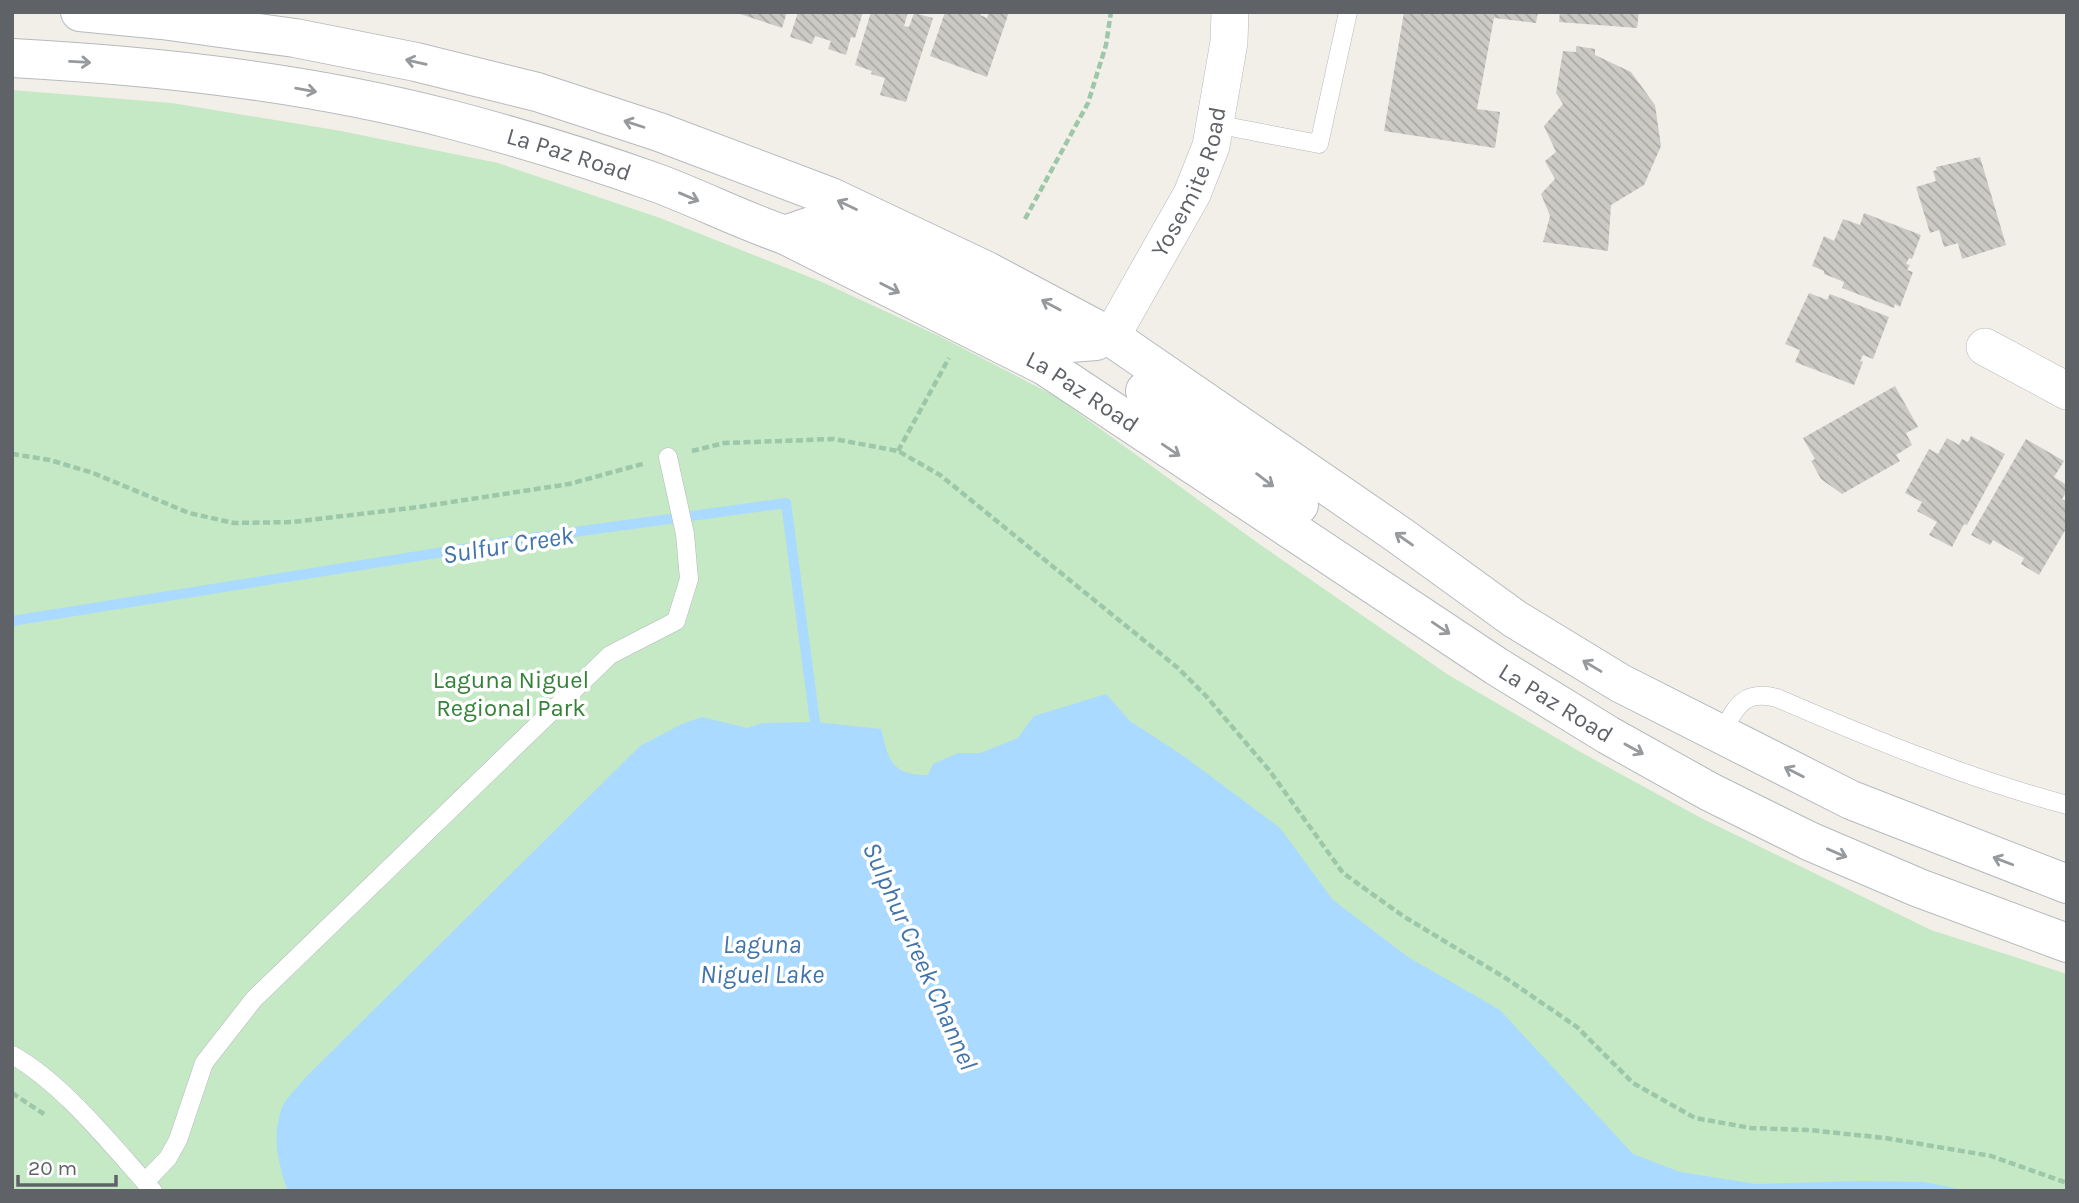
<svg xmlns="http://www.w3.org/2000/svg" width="2079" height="1203" viewBox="0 0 2079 1203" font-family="Karla,sans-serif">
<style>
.green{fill:#c5e8c5}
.water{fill:#aadaff}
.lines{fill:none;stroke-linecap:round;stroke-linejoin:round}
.stream{stroke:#aadaff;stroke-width:10}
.building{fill:url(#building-back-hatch)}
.lane-casing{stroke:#b5b8bc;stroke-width:19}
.street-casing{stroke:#b5b8bc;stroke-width:38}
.secondary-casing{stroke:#b6babf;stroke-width:40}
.path{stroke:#9cc7a9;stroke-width:4.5;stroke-dasharray:7 3.5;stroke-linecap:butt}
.lane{stroke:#fff;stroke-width:18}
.street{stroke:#fff;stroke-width:37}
.secondary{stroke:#fff;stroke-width:38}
.oneway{stroke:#979a9d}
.labels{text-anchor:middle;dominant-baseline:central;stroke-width:7;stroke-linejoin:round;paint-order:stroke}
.street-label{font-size:24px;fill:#5f6368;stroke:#fff}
.park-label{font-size:24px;fill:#348238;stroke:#fff}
.water-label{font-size:26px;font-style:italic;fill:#4174aa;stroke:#fff}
</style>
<defs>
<pattern id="building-back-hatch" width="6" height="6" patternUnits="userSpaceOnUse" patternTransform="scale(1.75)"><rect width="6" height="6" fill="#cccac5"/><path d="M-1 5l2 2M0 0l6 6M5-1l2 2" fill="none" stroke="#a9a8a4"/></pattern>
</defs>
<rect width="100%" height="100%" fill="#f1efe8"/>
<!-- green -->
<polygon class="green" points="12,90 172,103 341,131 498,163 660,218 822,282 939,336 1055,396 1255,541 1447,674 1584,754 1701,818 1931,930 2067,974 2067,1191 12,1191"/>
<!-- water -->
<path class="water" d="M1106,694l24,27 55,36 95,71 53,72 75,57 92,53 133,144 47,18 76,12 104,-3 64,1 45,9h-1681c-10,-26 -16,-54 -7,-81 3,-10 16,-22 23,-31l336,-333 42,-22 20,-7 45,11 15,-5 53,-1 66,7c8,32 10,46 47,46l5,-11 25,-11h22l38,-15 16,-22z"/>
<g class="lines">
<!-- stream -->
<polyline class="stream" points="12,621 531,538 786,503 815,722 819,732"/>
</g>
<!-- building -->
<g class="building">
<polygon points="734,12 787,12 782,28"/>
<polygon points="798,12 863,12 855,38 851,37 846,55 828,49 831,41 815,36 812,44 790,37"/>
<polygon points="871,12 908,12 904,26 909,27 914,13 933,18 906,102 880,95 885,78 871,74 872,71 855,65"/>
<polygon points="945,12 981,12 980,15 987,18 989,12 1009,12 987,77 930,56"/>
<polygon points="1404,12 1538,12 1536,23 1494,18 1477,109 1500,112 1495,148 1384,131"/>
<polygon points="1560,12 1639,12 1637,28 1559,22"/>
<polygon points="1576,46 1595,49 1595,55 1631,72 1655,105 1661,146 1644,185 1611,205 1608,251 1543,242 1550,216 1541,194 1555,179 1545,161 1556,152 1544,126 1563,104 1556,93 1563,51 1576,52"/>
<polygon points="1980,157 2006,245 1962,259 1958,243 1944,247 1939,230 1930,233 1916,187 1936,181 1933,171 1937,170 1936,167"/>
<polygon points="1864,213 1921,235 1912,259 1909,258 1906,264 1910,265 1907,270 1913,272 1900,307 1895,304 1894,308 1842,288 1844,282 1824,274 1824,271 1812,266 1824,236 1834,241 1843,219 1860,225"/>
<polygon points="1809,293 1827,300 1830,294 1889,317 1873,359 1863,355 1860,361 1863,362 1854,385 1795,362 1800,350 1785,344"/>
<polygon points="1895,386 1918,427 1906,433 1912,445 1896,455 1900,461 1842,494 1821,479 1811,461 1815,459 1803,438"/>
<polygon points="1971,436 2005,454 1967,525 1964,524 1952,547 1929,535 1937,522 1917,511 1922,502 1905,493 1929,449 1938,454 1947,438 1959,445 1962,439 1968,442"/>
<polygon points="2026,439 2064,461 2054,477 2067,485 2067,491 2062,499 2067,502 2067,527 2039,575 2021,564 2024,558 1993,540 1990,545 1971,535"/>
</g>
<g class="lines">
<!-- lane casing -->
<g class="lane-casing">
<g id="lane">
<polyline points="1215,124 1319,144 1348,12"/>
<path d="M1720,735c16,-27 22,-46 57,-37 95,41 190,80 290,107"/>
<path d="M12,1055c50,27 102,93 141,136"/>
<polyline points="145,1182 168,1158 178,1140 204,1063 254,999 610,655 676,621 689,579 685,534 668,457"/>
</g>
</g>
<!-- street casing -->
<g class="street-casing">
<g id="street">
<path id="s1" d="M1111,337l81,-143 19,-48 18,-104 1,-30"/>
<polyline points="1985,347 2067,391"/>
</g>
</g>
<!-- secondary casing -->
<g class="secondary-casing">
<g id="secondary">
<polyline points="80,12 162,20 295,38 416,62 537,92 659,132 831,197 987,271 1111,337 1399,535 1515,619 1620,683 1851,800 2067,884"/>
<path id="s2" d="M12,58c147,8 294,24 437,61 69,18 141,40 208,64 43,16 84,37 128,52l260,131 451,300 112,69 102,57 99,49 110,47 148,55"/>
<polyline points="785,235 820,223 827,223 1029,326 1070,343 1096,341"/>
<polyline points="1145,391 1299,505"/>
</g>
</g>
<!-- path -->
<g class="path">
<polyline points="1025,219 1088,103 1106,45 1111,12"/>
<polyline points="692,451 724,443 834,439 898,451 940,475 1178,668 1206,696 1269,770 1343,873 1403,916 1507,979 1577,1027 1633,1083 1695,1118 1751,1128 1809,1130 1885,1138 1991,1156 2067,1183"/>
<polyline points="898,451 949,358"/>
<polyline points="12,454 50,460 93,473 189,513 234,523 293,522 419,507 569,484 646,463"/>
<polyline points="12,1093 44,1114"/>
</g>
<!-- lane -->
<use href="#lane" class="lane"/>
<!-- street -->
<use href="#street" class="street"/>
<!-- secondary -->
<use href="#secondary" class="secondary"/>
</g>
<!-- one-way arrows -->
<defs><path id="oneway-shaft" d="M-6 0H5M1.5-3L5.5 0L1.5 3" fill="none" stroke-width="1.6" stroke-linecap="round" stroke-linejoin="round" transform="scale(1.75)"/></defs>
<g class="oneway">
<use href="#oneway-shaft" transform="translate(80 62) rotate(3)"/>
<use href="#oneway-shaft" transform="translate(416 62) rotate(-167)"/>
<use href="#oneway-shaft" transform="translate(306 90) rotate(10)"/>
<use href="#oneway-shaft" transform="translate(634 124) rotate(-162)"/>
<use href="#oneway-shaft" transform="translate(689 197) rotate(23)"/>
<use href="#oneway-shaft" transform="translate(847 205) rotate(-155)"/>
<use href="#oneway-shaft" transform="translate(890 288) rotate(27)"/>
<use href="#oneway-shaft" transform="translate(1051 305) rotate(-152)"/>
<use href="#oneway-shaft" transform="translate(1171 450) rotate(34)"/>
<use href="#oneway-shaft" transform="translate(1265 480) rotate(37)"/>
<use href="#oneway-shaft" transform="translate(1404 539) rotate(-145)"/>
<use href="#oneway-shaft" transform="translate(1441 628) rotate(34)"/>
<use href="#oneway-shaft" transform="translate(1592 666) rotate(-149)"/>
<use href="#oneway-shaft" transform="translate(1634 749) rotate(29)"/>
<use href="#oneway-shaft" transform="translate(1794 772) rotate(-153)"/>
<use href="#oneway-shaft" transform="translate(1837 853) rotate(23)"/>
<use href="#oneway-shaft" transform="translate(2003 861) rotate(-159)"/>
</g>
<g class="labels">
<!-- street labels -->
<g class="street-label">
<text stroke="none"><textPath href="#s2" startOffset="567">La Paz Road</textPath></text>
<text stroke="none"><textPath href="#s1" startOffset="175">Yosemite Road</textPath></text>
<text stroke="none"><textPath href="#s2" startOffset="1134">La Paz Road</textPath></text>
<text stroke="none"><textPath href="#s2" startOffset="1701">La Paz Road</textPath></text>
</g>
<!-- park labels -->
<g class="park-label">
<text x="511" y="680">Laguna Niguel<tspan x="511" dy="28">Regional Park</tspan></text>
</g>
<!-- water labels -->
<g class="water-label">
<text transform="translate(508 545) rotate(-9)">Sulfur Creek</text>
<text x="762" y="944">Laguna<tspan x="762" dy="30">Niguel Lake</tspan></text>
<text transform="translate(920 956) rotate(66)">Sulphur Creek Channel</text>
</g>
</g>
<!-- border -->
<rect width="2079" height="1203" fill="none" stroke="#5f6368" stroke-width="28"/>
<!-- scale -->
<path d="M18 1175v10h98v-10" fill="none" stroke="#5f6368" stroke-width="3.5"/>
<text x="28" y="1175" font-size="21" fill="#5f6368" stroke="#ffffff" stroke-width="5" paint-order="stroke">20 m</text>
</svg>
